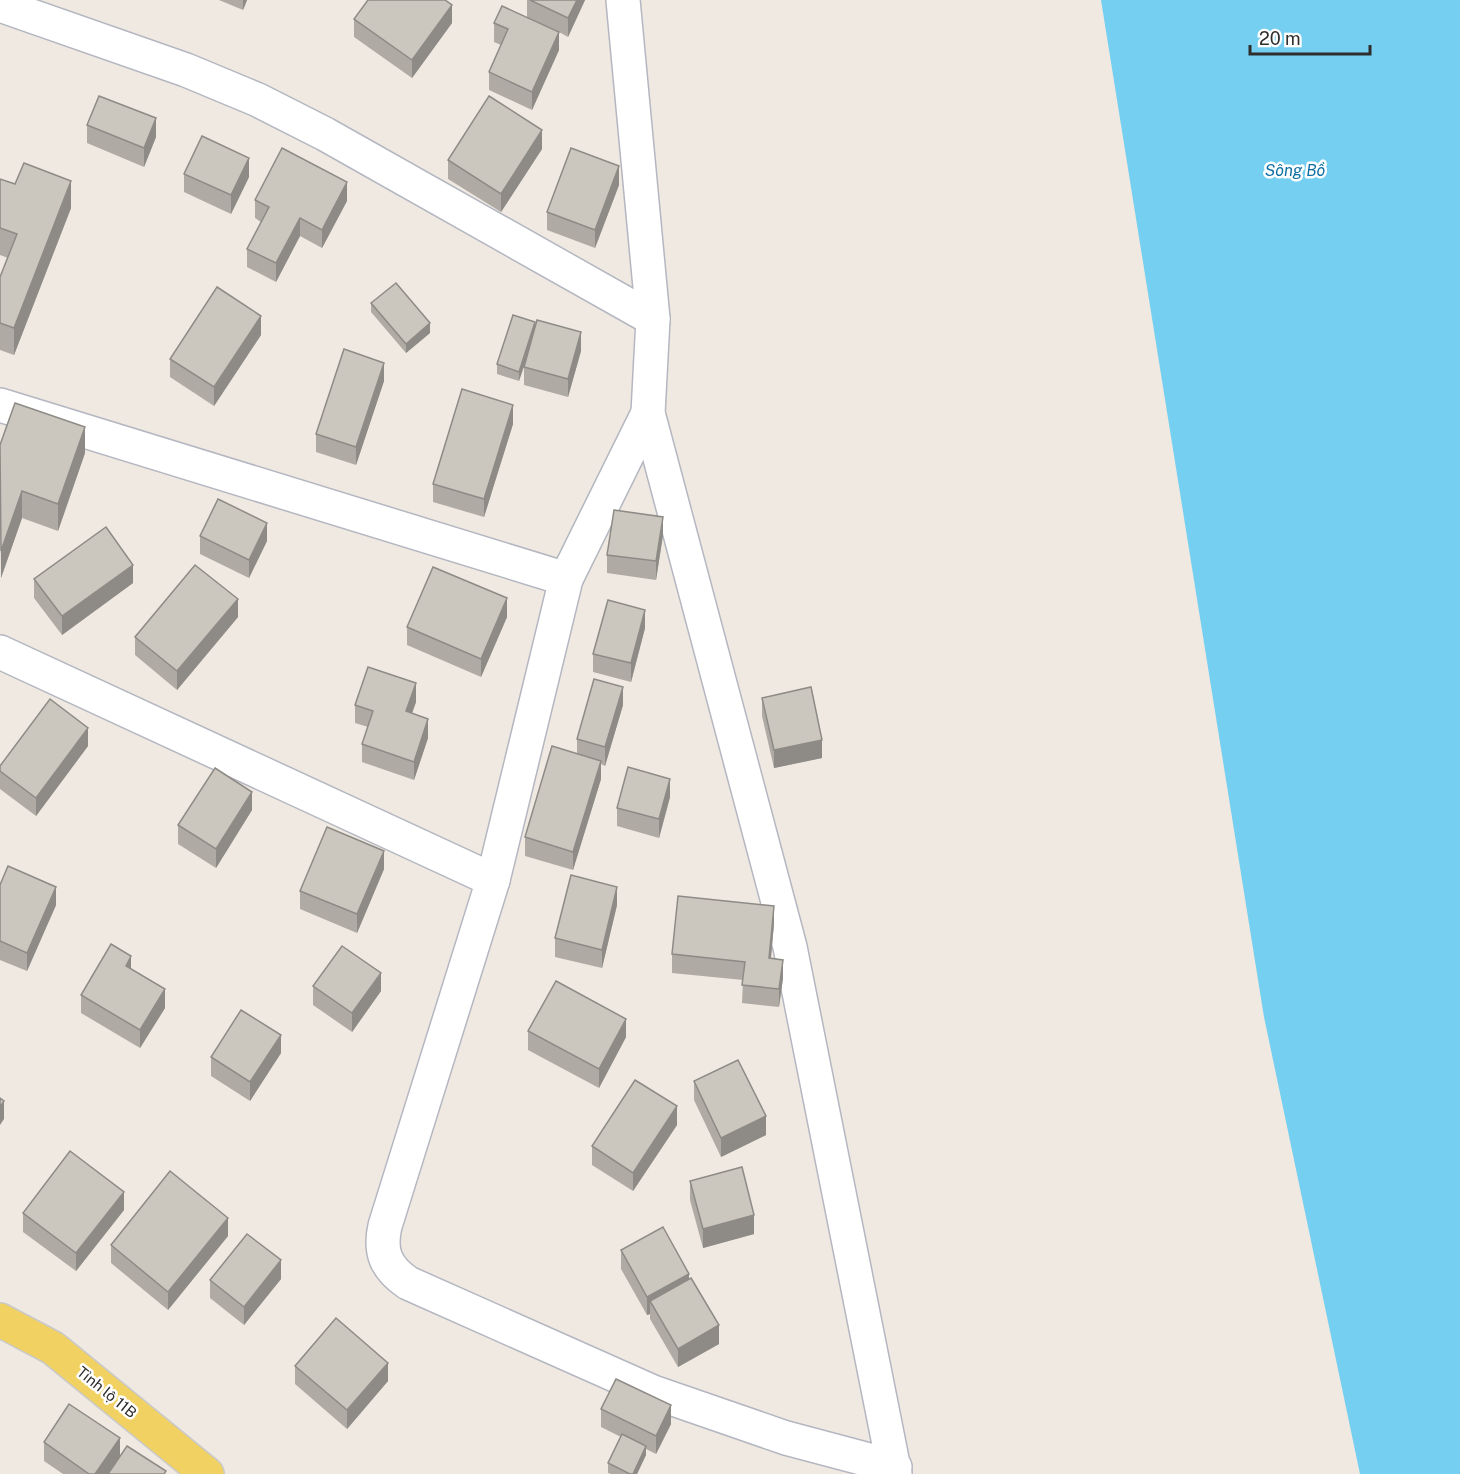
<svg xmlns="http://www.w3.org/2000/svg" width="1460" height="1474" viewBox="0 0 1460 1474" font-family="'Public Sans',sans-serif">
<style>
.water{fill:#75cff0}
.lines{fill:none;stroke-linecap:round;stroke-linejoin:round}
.minor-casing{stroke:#b4b7c1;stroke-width:36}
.major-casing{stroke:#c9c9c9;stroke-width:36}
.minor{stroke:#fff;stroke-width:33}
.major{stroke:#f2d163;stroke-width:33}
.wall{fill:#afaba4}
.shaded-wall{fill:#8e8b86}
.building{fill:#cbc7bf;stroke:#8e8b86;stroke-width:1.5}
.labels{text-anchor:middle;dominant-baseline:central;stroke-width:5;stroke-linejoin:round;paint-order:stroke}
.street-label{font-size:15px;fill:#2e2e2e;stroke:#fff}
.water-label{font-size:16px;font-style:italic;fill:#0d6fa3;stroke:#fff}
</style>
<rect width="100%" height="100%" fill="#efe9e1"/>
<!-- water -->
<polygon class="water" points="1101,0 1460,0 1460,1474 1360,1474 1264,1017"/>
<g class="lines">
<!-- minor casing -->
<g class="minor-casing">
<g id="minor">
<polyline points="623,0 653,319 648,413 790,947 895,1474"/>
<polyline points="0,5 186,70 258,100 325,134 653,319"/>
<polyline points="0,405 566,579"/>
<path d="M648,413l-82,166 -73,301 -108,346c-6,26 1,42 23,57l245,109 133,46 109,29"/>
<polyline points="0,652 493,880"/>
</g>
</g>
<!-- major casing -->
<g class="major-casing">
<polyline id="major" points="0,1320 53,1348 207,1474"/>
</g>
<!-- minor -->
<use href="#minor" class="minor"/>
<!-- major -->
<use href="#major" class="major"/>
</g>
<!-- wall -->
<g class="wall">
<polygon points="219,0 247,0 243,10"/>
<polygon points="527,0 585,0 568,37 559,32 559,50 532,110 489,90 489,72 501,45 494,42 494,23 527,17"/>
<polygon points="354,19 452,23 412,78 354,37"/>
<polygon points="87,125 156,137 144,167 87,143"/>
<polygon points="542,149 501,212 448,179 448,160"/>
<polygon points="184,174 249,177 231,214 184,192"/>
<polygon points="0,179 71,208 14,355 0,350 0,277 8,258 0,255"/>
<polygon points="619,185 595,248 547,230 547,212"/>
<polygon points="255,200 347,201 322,248 300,236 276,282 247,267 247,249 261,222 255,218"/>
<polygon points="371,303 430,333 406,353 371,312"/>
<polygon points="535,327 581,351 568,397 524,385 524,367 519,381 497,374 497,364"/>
<polygon points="261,335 214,406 170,377 170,359"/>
<polygon points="384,381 356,465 316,452 316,434"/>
<polygon points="513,424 484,517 433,502 433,484"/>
<polygon points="0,445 85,453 58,531 22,518 1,578"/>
<polygon points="663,535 656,580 607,573 607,555"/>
<polygon points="200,536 267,541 249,578 200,554"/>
<polygon points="34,579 133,583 62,635 34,598"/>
<polygon points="238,617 177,690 135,655 135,637"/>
<polygon points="507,617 481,677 407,645 407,627"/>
<polygon points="645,628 631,682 593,672 593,654"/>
<polygon points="762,698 822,758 774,768 762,716"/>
<polygon points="416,702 412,713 428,738 414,780 362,762 362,744 368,727 355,723 355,705"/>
<polygon points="623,705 605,766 601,764 601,779 573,870 525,856 525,837 577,754 577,739"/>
<polygon points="88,746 36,816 0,789 0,766"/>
<polygon points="670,797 659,838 617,826 617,808"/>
<polygon points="252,810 216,868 178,844 178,825"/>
<polygon points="384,869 357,933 300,909 300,891"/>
<polygon points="0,885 56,905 27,971 0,960"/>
<polygon points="617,905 602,968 555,957 555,938"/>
<polygon points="774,924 771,958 783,978 779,1007 742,1003 743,980 672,973 672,954"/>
<polygon points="313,986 381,991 352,1032 313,1005"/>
<polygon points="81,995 165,1008 140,1048 81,1013"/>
<polygon points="528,1031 626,1037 599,1088 528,1050"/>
<polygon points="281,1053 250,1101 211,1076 211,1057"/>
<polygon points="694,1081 766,1135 721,1157 694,1100"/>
<polygon points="677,1125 633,1191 592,1165 592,1146"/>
<polygon points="690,1181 754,1234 703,1248 690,1200"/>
<polygon points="124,1210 76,1271 23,1232 23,1213"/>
<polygon points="228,1236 168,1310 111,1263 111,1245"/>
<polygon points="621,1250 689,1279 719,1344 678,1367 650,1319 650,1314 647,1315 621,1269"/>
<polygon points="281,1279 244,1325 210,1298 210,1280"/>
<polygon points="295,1366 388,1381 347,1429 295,1384"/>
<polygon points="601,1409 671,1424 656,1454 646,1449 646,1455 637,1474 611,1474 608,1473 608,1463 621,1437 601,1427"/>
<polygon points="44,1442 120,1455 166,1474 63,1474 44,1461"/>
</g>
<!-- shaded-wall -->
<g class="shaded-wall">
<polygon points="243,0 247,0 243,10"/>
<polygon points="577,0 585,0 568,37 568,18"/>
<polygon points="452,5 452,23 412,78 412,60"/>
<polygon points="559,32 559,50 532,110 532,92"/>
<polygon points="156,118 156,137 144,167 144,148"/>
<polygon points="542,130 542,149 501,212 501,194"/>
<polygon points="249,158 249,177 231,214 231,195"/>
<polygon points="619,166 619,185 595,248 595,230"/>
<polygon points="71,181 71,208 14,355 14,328"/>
<polygon points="347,182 347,201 322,248 322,230"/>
<polygon points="300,218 300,236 276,282 276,263"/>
<polygon points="261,316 261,335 214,406 214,387"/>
<polygon points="535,322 535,331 519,381 519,372"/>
<polygon points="430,323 430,333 406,353 406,344"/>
<polygon points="581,332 581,351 568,397 568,379"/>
<polygon points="384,363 384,381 356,465 356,447"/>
<polygon points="513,405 513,424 484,517 484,499"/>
<polygon points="85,427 85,453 58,531 58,504"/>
<polygon points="22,491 22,518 1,578 1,551"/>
<polygon points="663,517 663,535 656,580 656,561"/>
<polygon points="267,523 267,541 249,578 249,560"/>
<polygon points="133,565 133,583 62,635 62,616"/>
<polygon points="507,598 507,617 481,677 481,659"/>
<polygon points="238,599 238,617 177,690 177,671"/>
<polygon points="645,610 645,628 631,682 631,663"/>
<polygon points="416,683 416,702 406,730 406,711"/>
<polygon points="623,687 623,705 605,766 605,747"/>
<polygon points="428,719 428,738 414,780 414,762"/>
<polygon points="88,728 88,746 36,816 36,798"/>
<polygon points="822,740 822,758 774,768 774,750"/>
<polygon points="601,761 601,779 573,870 573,852"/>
<polygon points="670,779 670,797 659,838 659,819"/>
<polygon points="252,792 252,810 216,868 216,849"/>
<polygon points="384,851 384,869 357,933 357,914"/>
<polygon points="56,887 56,905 27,971 27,953"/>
<polygon points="617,887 617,905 602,968 602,950"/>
<polygon points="774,906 774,924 769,977 769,958"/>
<polygon points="131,956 131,975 126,966"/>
<polygon points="783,960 783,978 779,1007 779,989"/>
<polygon points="381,973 381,991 352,1032 352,1013"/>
<polygon points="165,989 165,1008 140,1048 140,1030"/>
<polygon points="626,1019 626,1037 599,1088 599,1069"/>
<polygon points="281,1035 281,1053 250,1101 250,1082"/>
<polygon points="4,1101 4,1119 0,1125 0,1107"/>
<polygon points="677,1106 677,1125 633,1191 633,1173"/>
<polygon points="766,1116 766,1135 721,1157 721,1138"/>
<polygon points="124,1192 124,1210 76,1271 76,1253"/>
<polygon points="754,1215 754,1234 703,1248 703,1229"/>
<polygon points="228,1218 228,1236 168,1310 168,1292"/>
<polygon points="281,1260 281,1279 244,1325 244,1307"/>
<polygon points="689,1274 689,1292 650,1301 650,1314 647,1315 647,1297"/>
<polygon points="719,1325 719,1344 678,1367 678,1349"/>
<polygon points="388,1363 388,1381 347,1429 347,1410"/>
<polygon points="671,1405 671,1424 656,1454 656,1436"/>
<polygon points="120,1438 120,1457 108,1474 95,1474"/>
<polygon points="646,1446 646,1455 637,1474 633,1474"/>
</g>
<!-- building -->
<g class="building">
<polygon points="368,0 445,0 452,5 412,60 354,19"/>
<polygon points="530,0 577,0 568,18"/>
<polygon points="502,6 559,32 532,92 489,72 508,29 494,23"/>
<polygon points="99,96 156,118 144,148 87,125"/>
<polygon points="489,96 542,130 501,194 448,160"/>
<polygon points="202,136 249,158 231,195 184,174"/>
<polygon points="282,148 347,182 322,230 300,218 276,263 247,249 269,207 255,200"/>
<polygon points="571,148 619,166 595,230 547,212"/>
<polygon points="24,163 71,181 14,328 0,323 0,277 17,234 0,228 0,179 15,184"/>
<polygon points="396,283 430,323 406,344 371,303"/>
<polygon points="217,287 261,316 214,387 170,359"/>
<polygon points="513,315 535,322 519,372 497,364"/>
<polygon points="537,320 581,332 568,379 524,367"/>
<polygon points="344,349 384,363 356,447 316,434"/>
<polygon points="462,389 513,405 484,499 433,484"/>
<polygon points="15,403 85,427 58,504 22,491 1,551 0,445"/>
<polygon points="218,499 267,523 249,560 200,536"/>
<polygon points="614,510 663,517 656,561 607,555"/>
<polygon points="106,527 133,565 62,616 34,579"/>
<polygon points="195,565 238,599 177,671 135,637"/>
<polygon points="433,567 507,598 481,659 407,627"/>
<polygon points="608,600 645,610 631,663 593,654"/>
<polygon points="368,667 416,683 406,711 428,719 414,762 362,744 373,711 355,705"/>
<polygon points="594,679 623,687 605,747 577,739"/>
<polygon points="811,687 822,740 774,750 762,698"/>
<polygon points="50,699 88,728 36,798 0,771 0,766"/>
<polygon points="552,746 601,761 573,852 525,837"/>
<polygon points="628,767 670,779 659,819 617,808"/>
<polygon points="215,768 252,792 216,849 178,825"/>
<polygon points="327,827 384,851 357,914 300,891"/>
<polygon points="8,866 56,887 27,953 0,941 0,885"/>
<polygon points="571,875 617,887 602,950 555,938"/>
<polygon points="678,896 774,906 769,958 783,960 779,989 742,985 745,962 672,954"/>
<polygon points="111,944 131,956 126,966 165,989 140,1030 81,995"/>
<polygon points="342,946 381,973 352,1013 313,986"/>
<polygon points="556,981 626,1019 599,1069 528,1031"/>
<polygon points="241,1010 281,1035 250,1082 211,1057"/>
<polygon points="738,1060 766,1116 721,1138 694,1081"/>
<polygon points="635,1080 677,1106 633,1173 592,1146"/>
<polygon points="0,1098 4,1101 0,1107"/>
<polygon points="70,1151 124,1192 76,1253 23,1213"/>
<polygon points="742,1167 754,1215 703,1229 690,1181"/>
<polygon points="170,1171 228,1218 168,1292 111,1245"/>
<polygon points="663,1227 689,1274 647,1297 621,1250"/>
<polygon points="247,1234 281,1260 244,1307 210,1280"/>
<polygon points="691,1278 719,1325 678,1349 650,1301"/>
<polygon points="336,1318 388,1363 347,1410 295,1366"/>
<polygon points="616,1379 671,1405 656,1436 601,1409"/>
<polygon points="69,1404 120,1438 95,1474 89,1474 44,1442"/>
<polygon points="622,1434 646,1446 633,1474 630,1474 608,1463"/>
<polygon points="127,1446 166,1471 164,1474 108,1474"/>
</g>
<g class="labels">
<!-- street labels -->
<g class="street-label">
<text transform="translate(107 1392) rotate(39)">Tỉnh lộ 11B</text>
</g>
<!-- water labels -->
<g class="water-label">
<text x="1295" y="170">Sông Bồ</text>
</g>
</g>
<!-- scale -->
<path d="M1250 45v9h120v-9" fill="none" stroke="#2e2e2e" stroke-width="3"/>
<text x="1259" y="45" font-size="18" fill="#2e2e2e" stroke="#ffffff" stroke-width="4.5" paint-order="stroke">20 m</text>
</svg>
